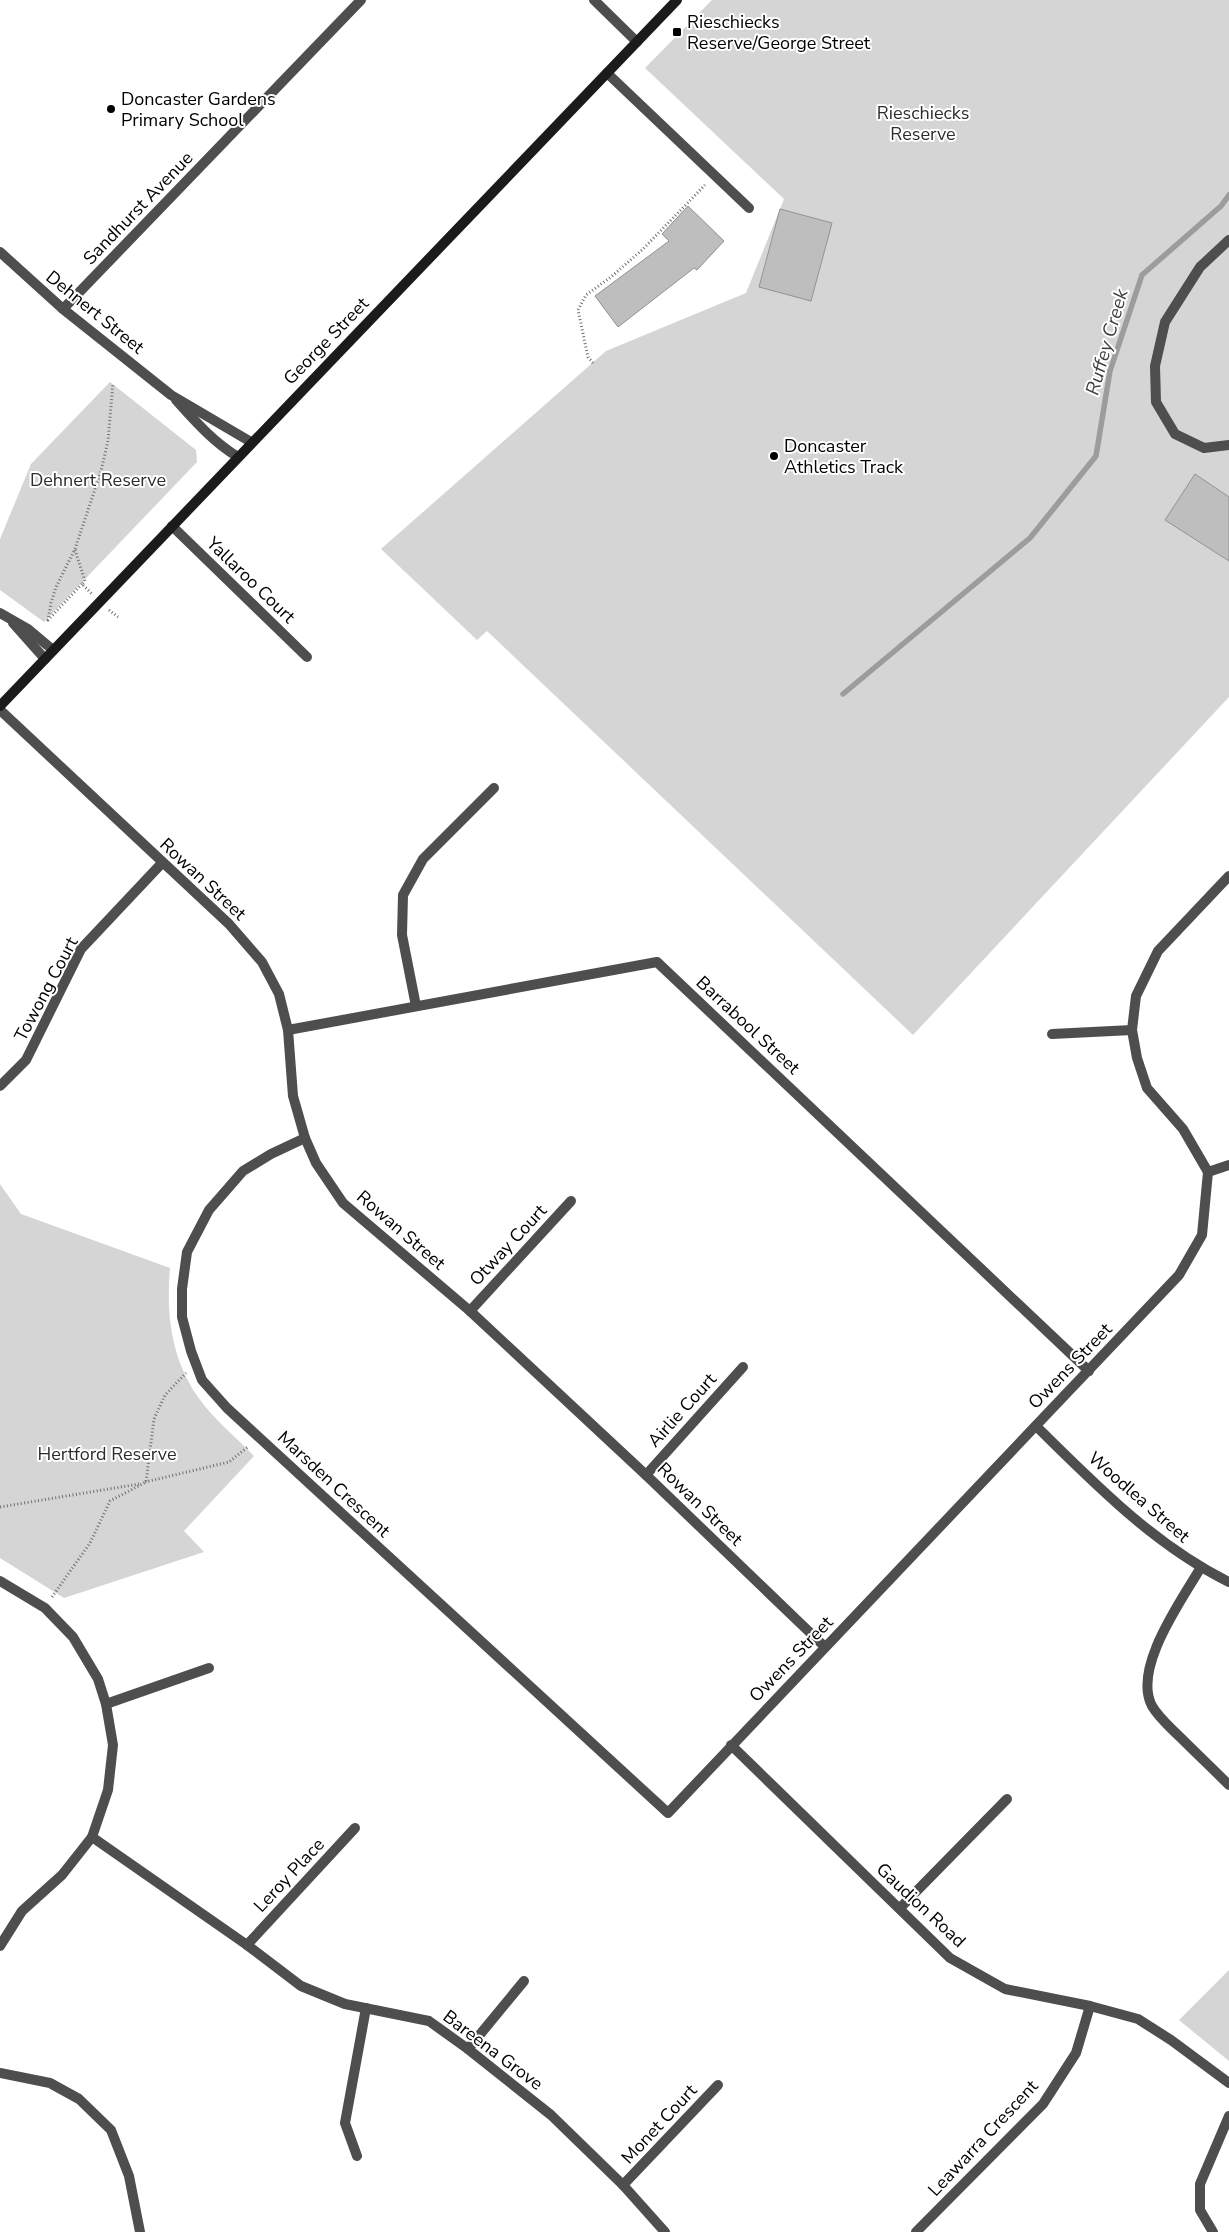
<svg xmlns="http://www.w3.org/2000/svg" width="1229" height="2232" viewBox="0 0 1229 2232" font-family="'Nunito Sans',sans-serif">
<style>
.green{fill:#d5d5d5}
.lines{fill:none;stroke-linecap:round;stroke-linejoin:round}
.stream{stroke:#9c9c9c;stroke-width:5.5}
.building{fill:#bebebe;stroke:#929292}
.path{stroke:#707070;stroke-width:3;stroke-dasharray:1 2.5;stroke-linecap:butt}
.service{stroke:#4e4e4e;stroke-width:10}
.minor{stroke:#4e4e4e;stroke-width:10}
.secondary{stroke:#1b1b1b;stroke-width:10}
.poi-dot{fill:#000;stroke:#fff;stroke-width:2}
.labels{text-anchor:middle;dominant-baseline:central;stroke-width:4;stroke-linejoin:round;paint-order:stroke}
.poi-label{font-size:18px;fill:#000;stroke:#fff;text-anchor:start}
.park-label{font-size:18px;fill:#2c2c2c;stroke:#fff}
.street-label{font-size:18px;fill:#000;stroke:#fff}
.water-label{font-size:19px;font-style:italic;fill:#3d3d3d;stroke:#fff}
</style>
<rect width="100%" height="100%" fill="#fff"/>
<!-- green -->
<g class="green">
<polygon points="712,0 1229,0 1229,697 913,1035 487,631 477,640 381,549 606,351 746,293 784,199 645,68"/>
<polygon points="110,382 196,450 197,462 44,622 0,590 0,539 31,464"/>
<path d="M0,1184l21,30 149,54c-4,46 1,90 28,129 15,22 38,40 56,59l-70,75 20,21 -140,46 -64,-40z"/>
<polygon points="1229,1970 1229,2061 1179,2020"/>
</g>
<g class="lines">
<!-- stream -->
<polyline class="stream" points="843,694 1030,538 1096,456 1110,371 1142,275 1221,206 1229,195"/>
</g>
<!-- building -->
<g class="building">
<polygon points="688,206 724,241 697,270 694,268 618,327 595,296 669,241 662,234"/>
<polygon points="780,209 832,223 811,301 759,287"/>
<polygon points="1195,474 1229,497 1229,561 1165,520"/>
</g>
<g class="lines">
<!-- path -->
<g class="path">
<polyline points="593,363 588,357 578,310 586,295 611,277 642,250 705,185"/>
<polyline points="75,550 85,581 82,584 92,594"/>
<polyline points="82,584 48,620 51,603 56,587 75,549 101,471 108,441 113,383"/>
<polyline points="109,610 118,617"/>
<polyline points="145,1482 229,1462 249,1446"/>
<polyline points="0,1507 139,1484"/>
<polyline points="52,1597 90,1543 110,1501 146,1482 154,1419 165,1395 186,1373"/>
</g>
<!-- service -->
<polyline class="service" points="607,73 749,208"/>
<!-- minor -->
<g class="minor">
<polyline points="594,0 637,42"/>
<polyline points="1229,240 1200,267 1165,322 1155,366 1156,402 1175,434 1204,448 1229,445"/>
<polyline points="0,252 63,309 171,395 251,442"/>
<polyline points="63,309 361,0"/>
<path d="M176,400c19,21 37,42 62,57"/>
<polyline points="172,526 307,657"/>
<polyline points="0,613 28,629 53,650"/>
<polyline points="13,623 45,659"/>
<polyline points="0,710 229,924 262,962 279,994 288,1030 293,1096 305,1138 316,1163 343,1203 470,1311 646,1475 825,1647"/>
<polyline points="416,1006 402,935 403,895 423,859 494,788"/>
<polyline points="288,1030 657,962 1089,1371"/>
<polyline points="1052,1034 1132,1030"/>
<polyline points="0,1086 26,1060 81,949 162,863"/>
<polyline points="305,1138 271,1154 243,1171 209,1210 187,1252 182,1289 182,1317 191,1351 202,1380 227,1408 668,1813 1179,1275 1202,1235 1208,1172 1183,1129 1147,1088 1137,1058 1132,1030 1136,996 1158,951 1229,876"/>
<polyline points="1208,1172 1229,1165"/>
<polyline points="470,1311 571,1201"/>
<path d="M1036,1426c59,58 118,119 193,156"/>
<polyline points="646,1475 743,1367"/>
<path d="M1201,1567c-19,33 -69,101 -49,139 7,12 19,22 28,31 16,16 33,32 49,48"/>
<polyline points="0,1581 45,1608 73,1637 98,1679 106,1704 113,1745 108,1790 92,1837 62,1875 22,1911 0,1946"/>
<polyline points="106,1704 209,1668"/>
<polyline points="731,1745 950,1958 1005,1989 1090,2006 1138,2019 1171,2040 1229,2083"/>
<polyline points="92,1837 247,1945 301,1986 345,2004 429,2021 468,2049 551,2115 623,2185 665,2232"/>
<polyline points="900,1908 1007,1799"/>
<polyline points="247,1945 355,1828"/>
<polyline points="468,2049 524,1981"/>
<polyline points="0,2073 50,2083 79,2099 111,2130 129,2176 140,2232"/>
<polyline points="357,2156 345,2123 366,2008"/>
<polyline points="623,2185 718,2085"/>
<polyline points="916,2232 1043,2104 1076,2053 1090,2006"/>
<polyline points="1213,2232 1200,2210 1200,2184 1229,2116"/>
</g>
<!-- secondary -->
<polyline class="secondary" points="0,706 677,0"/>
</g>
<!-- markers -->
<g class="poi-dot">
<rect x="672" y="27" width="10" height="10" rx="2.5"/>
<circle cx="111" cy="109" r="5"/>
<circle cx="774" cy="456" r="5"/>
</g>
<g class="labels">
<!-- poi labels -->
<g class="poi-label">
<text x="687" y="22">Rieschiecks<tspan x="687" dy="21">Reserve/George Street</tspan></text>
<text x="121" y="99">Doncaster Gardens<tspan x="121" dy="21">Primary School</tspan></text>
<text x="784" y="446">Doncaster<tspan x="784" dy="21">Athletics Track</tspan></text>
</g>
<!-- park labels -->
<g class="park-label">
<text x="923" y="113">Rieschiecks<tspan x="923" dy="21">Reserve</tspan></text>
<text x="98" y="480">Dehnert Reserve</text>
<text x="107" y="1454">Hertford Reserve</text>
</g>
<!-- street labels -->
<g class="street-label">
<text transform="translate(138 208) rotate(-46)">Sandhurst Avenue</text>
<text transform="translate(95 312) rotate(39)">Dehnert Street</text>
<text transform="translate(326 341) rotate(-46)">George Street</text>
<text transform="translate(251 580) rotate(44)">Yallaroo Court</text>
<text transform="translate(203 879) rotate(43)">Rowan Street</text>
<text transform="translate(46 989) rotate(-62)">Towong Court</text>
<text transform="translate(748 1025) rotate(43)">Barrabool Street</text>
<text transform="translate(401 1230) rotate(41)">Rowan Street</text>
<text transform="translate(508 1245) rotate(-47)">Otway Court</text>
<text transform="translate(1070 1366) rotate(-46)">Owens Street</text>
<text transform="translate(682 1410) rotate(-48)">Airlie Court</text>
<text transform="translate(334 1484) rotate(43)">Marsden Crescent</text>
<text transform="translate(1139 1497) rotate(41)">Woodlea Street</text>
<text transform="translate(700 1504) rotate(44)">Rowan Street</text>
<text transform="translate(791 1659) rotate(-46)">Owens Street</text>
<text transform="translate(289 1875) rotate(-47)">Leroy Place</text>
<text transform="translate(921 1905) rotate(43)">Gaudion Road</text>
<text transform="translate(493 2050) rotate(37)">Bareena Grove</text>
<text transform="translate(659 2124) rotate(-47)">Monet Court</text>
<text transform="translate(983 2138) rotate(-47)">Leawarra Crescent</text>
</g>
<!-- water labels -->
<g class="water-label">
<text transform="translate(1107 342) rotate(-74)">Ruffey Creek</text>
</g>
</g>
</svg>
